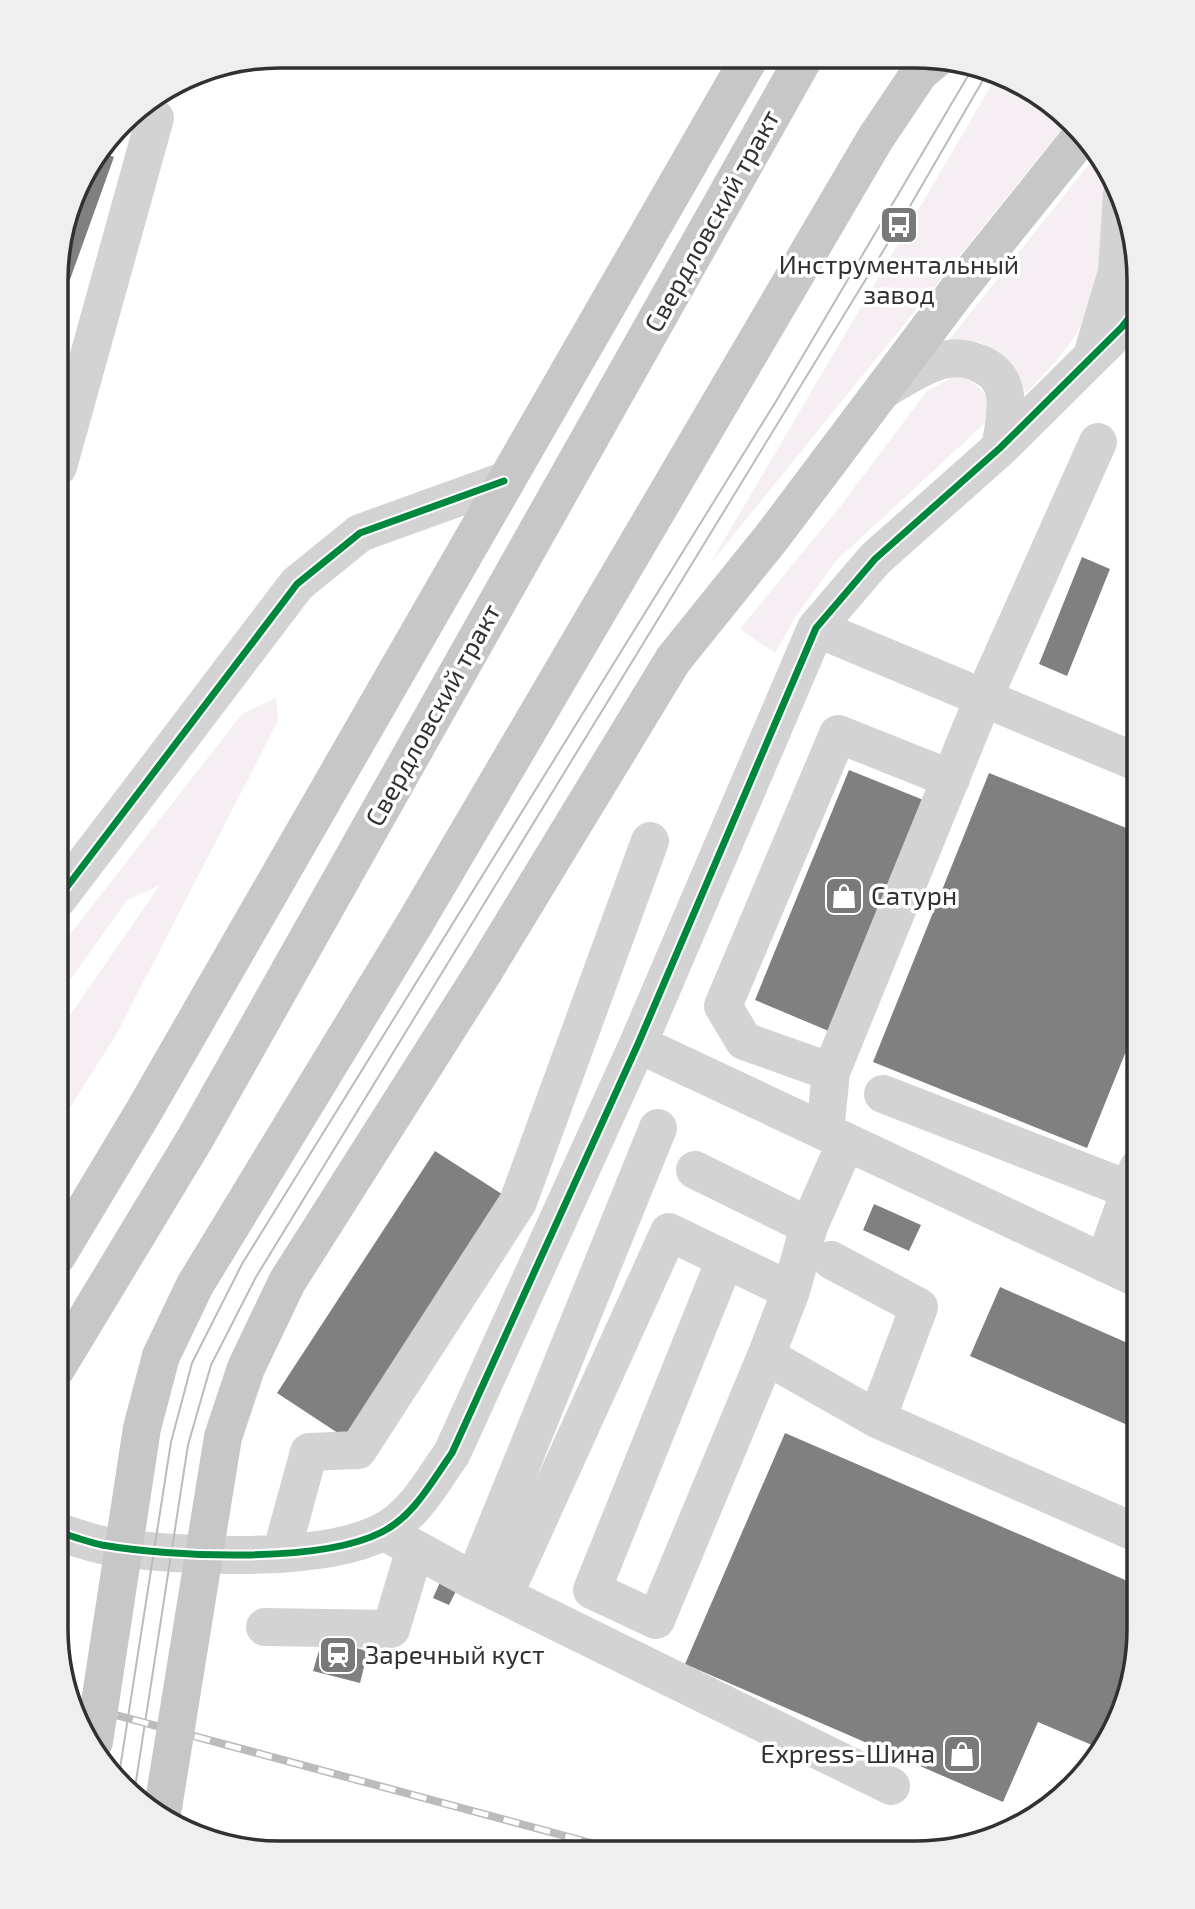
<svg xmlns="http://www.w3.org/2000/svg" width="1195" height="1909" viewBox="0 0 1195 1909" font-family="'Exo 2',sans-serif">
<rect width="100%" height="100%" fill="#fff"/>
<path fill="#f5eef3" d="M995,79L1052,103L1067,123L710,564Z
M1094,158C1124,198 1100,291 1077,332C1064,355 1044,373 1026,393C1011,358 988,335 948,341Z
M955,376C972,380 982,387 990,403L984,424L836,561L798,613L775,653L740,629L839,508L927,391Z
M276,698L278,721L116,1035L57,1128V1034L160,885L127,900L57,998V951L242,714Z"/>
<path fill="#808080" d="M101,152L114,157L58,313V251L79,181Z
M1082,557L1110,569L1067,676L1039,664Z
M849,770L926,801L831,1032L755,1000Z
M989,773L1139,833V1019L1087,1148L873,1062Z
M435,1151L508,1198L350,1441L277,1393Z
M874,1204L921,1225L909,1251L863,1230Z
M1000,1287L1139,1348V1430L970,1356Z
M785,1433L1139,1586L1138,1644L1127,1701L1101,1749L1038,1722L1003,1802L685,1664Z
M441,1580L458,1587L449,1605L433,1598Z
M322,1640L368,1651L360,1683L313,1671Z"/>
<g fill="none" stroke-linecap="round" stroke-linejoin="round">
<path stroke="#d3d3d3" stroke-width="38" d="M1094,349L1117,272L1122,194
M883,390C899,381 918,368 936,362C952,357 963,357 978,363C1016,378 1006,415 1000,448
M58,467L155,118L140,107
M816,628L1139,763
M57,900L297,584L360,533L504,481
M638,1044L1139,1279
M831,1072L744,1041L723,1006L838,734L951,779
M883,1094L1130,1190
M825,1132L831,1072L983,699L1098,442
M695,1170L809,1226
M725,1260L592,1590L656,1620L766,1356L791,1291L809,1226L846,1142
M831,1260L919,1307L877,1419
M1104,1263L1138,1168
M766,1356L877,1419L1139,1534
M56,1531C71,1536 87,1542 102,1545C171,1557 320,1564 382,1532C414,1516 432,1481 452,1453L638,1044L816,628L875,559L1000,448L1122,327L1139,305
M383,1531L474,1581L891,1786
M281,1554L309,1452L358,1450L518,1202L650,841
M474,1581L658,1128
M505,1593L669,1232L791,1291
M265,1627L391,1629L415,1549"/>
<path stroke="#c7c7c7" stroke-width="38" d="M415,923L875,139L920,72L937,58
M484,971L673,660L772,537L957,291L1079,139
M57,1256L144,1111L750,57
M56,1369L196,1137L804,58"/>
<path stroke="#bbb" stroke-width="2" d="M119,1775L171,1442L192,1363L242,1264L778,398L972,69
M134,1794L188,1445L211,1365L256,1277L899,225L986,75"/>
<defs>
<path id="rail" d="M71,1703L625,1852"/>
</defs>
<use href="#rail" stroke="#bbb" stroke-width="8"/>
<use href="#rail" stroke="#fff" stroke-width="5" stroke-dasharray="16" stroke-linecap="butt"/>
<path stroke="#c7c7c7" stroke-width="38" d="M94,1742L142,1428L161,1356L195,1285L415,923
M162,1814L223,1437L246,1368L287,1282L484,971"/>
<defs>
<path id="cycleway" d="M57,900L297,584L360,533L504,481
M56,1531C71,1536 87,1542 102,1545C171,1557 320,1564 382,1532C414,1516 432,1481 452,1453L638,1044L816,628L875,559L1000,448L1122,327L1139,305"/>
</defs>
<use href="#cycleway" stroke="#fff" stroke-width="11"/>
<use href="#cycleway" stroke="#00873e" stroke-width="7"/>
</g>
<defs>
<symbol id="bus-square" viewBox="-11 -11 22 22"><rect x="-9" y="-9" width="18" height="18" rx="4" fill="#797979" stroke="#fff"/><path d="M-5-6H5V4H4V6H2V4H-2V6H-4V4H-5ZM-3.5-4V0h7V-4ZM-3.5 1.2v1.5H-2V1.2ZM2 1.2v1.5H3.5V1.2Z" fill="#fff"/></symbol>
<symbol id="shop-square" viewBox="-11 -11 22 22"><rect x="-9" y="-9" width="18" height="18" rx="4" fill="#797979" stroke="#fff"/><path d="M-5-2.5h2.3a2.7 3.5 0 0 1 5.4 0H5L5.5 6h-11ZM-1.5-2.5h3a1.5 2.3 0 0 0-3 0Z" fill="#fff"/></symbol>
<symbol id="station-square" viewBox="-11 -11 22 22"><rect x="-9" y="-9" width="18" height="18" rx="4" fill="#797979" stroke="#fff"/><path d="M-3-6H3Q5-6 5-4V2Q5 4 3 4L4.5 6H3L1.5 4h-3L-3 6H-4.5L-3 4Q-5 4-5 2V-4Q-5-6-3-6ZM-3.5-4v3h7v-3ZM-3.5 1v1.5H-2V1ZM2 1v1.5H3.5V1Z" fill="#fff"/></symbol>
</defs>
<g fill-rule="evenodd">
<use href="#bus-square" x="877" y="203" width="44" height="44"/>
<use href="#shop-square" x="822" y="874" width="44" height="44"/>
<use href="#station-square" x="316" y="1633" width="44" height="44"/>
<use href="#shop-square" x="940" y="1732" width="44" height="44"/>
</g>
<g text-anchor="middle" stroke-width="7" stroke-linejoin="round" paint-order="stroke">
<g font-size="26" fill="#313131" stroke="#fff">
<text transform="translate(712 221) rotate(-61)" y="9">Свердловский тракт</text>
<text transform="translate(433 715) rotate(-61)" y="9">Свердловский тракт</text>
</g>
<g font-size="26" fill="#313131" stroke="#fff" text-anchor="start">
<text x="899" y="274" text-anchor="middle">Инструментальный<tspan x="899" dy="30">завод</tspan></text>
<text x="871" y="905">Сатурн</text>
<text x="365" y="1664">Заречный куст</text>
<text x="935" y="1763" text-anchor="end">Express-Шина</text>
</g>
</g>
<path d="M0 0H1195V1909H0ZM280 68H915A212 212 0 0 1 1127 280V1629A212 212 0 0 1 915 1841H280A212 212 0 0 1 68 1629V280A212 212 0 0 1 280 68Z" fill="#efefef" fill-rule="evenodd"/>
<path fill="none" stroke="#313131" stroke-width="3.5" d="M280 68H915A212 212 0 0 1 1127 280V1629A212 212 0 0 1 915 1841H280A212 212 0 0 1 68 1629V280A212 212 0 0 1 280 68Z"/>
</svg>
